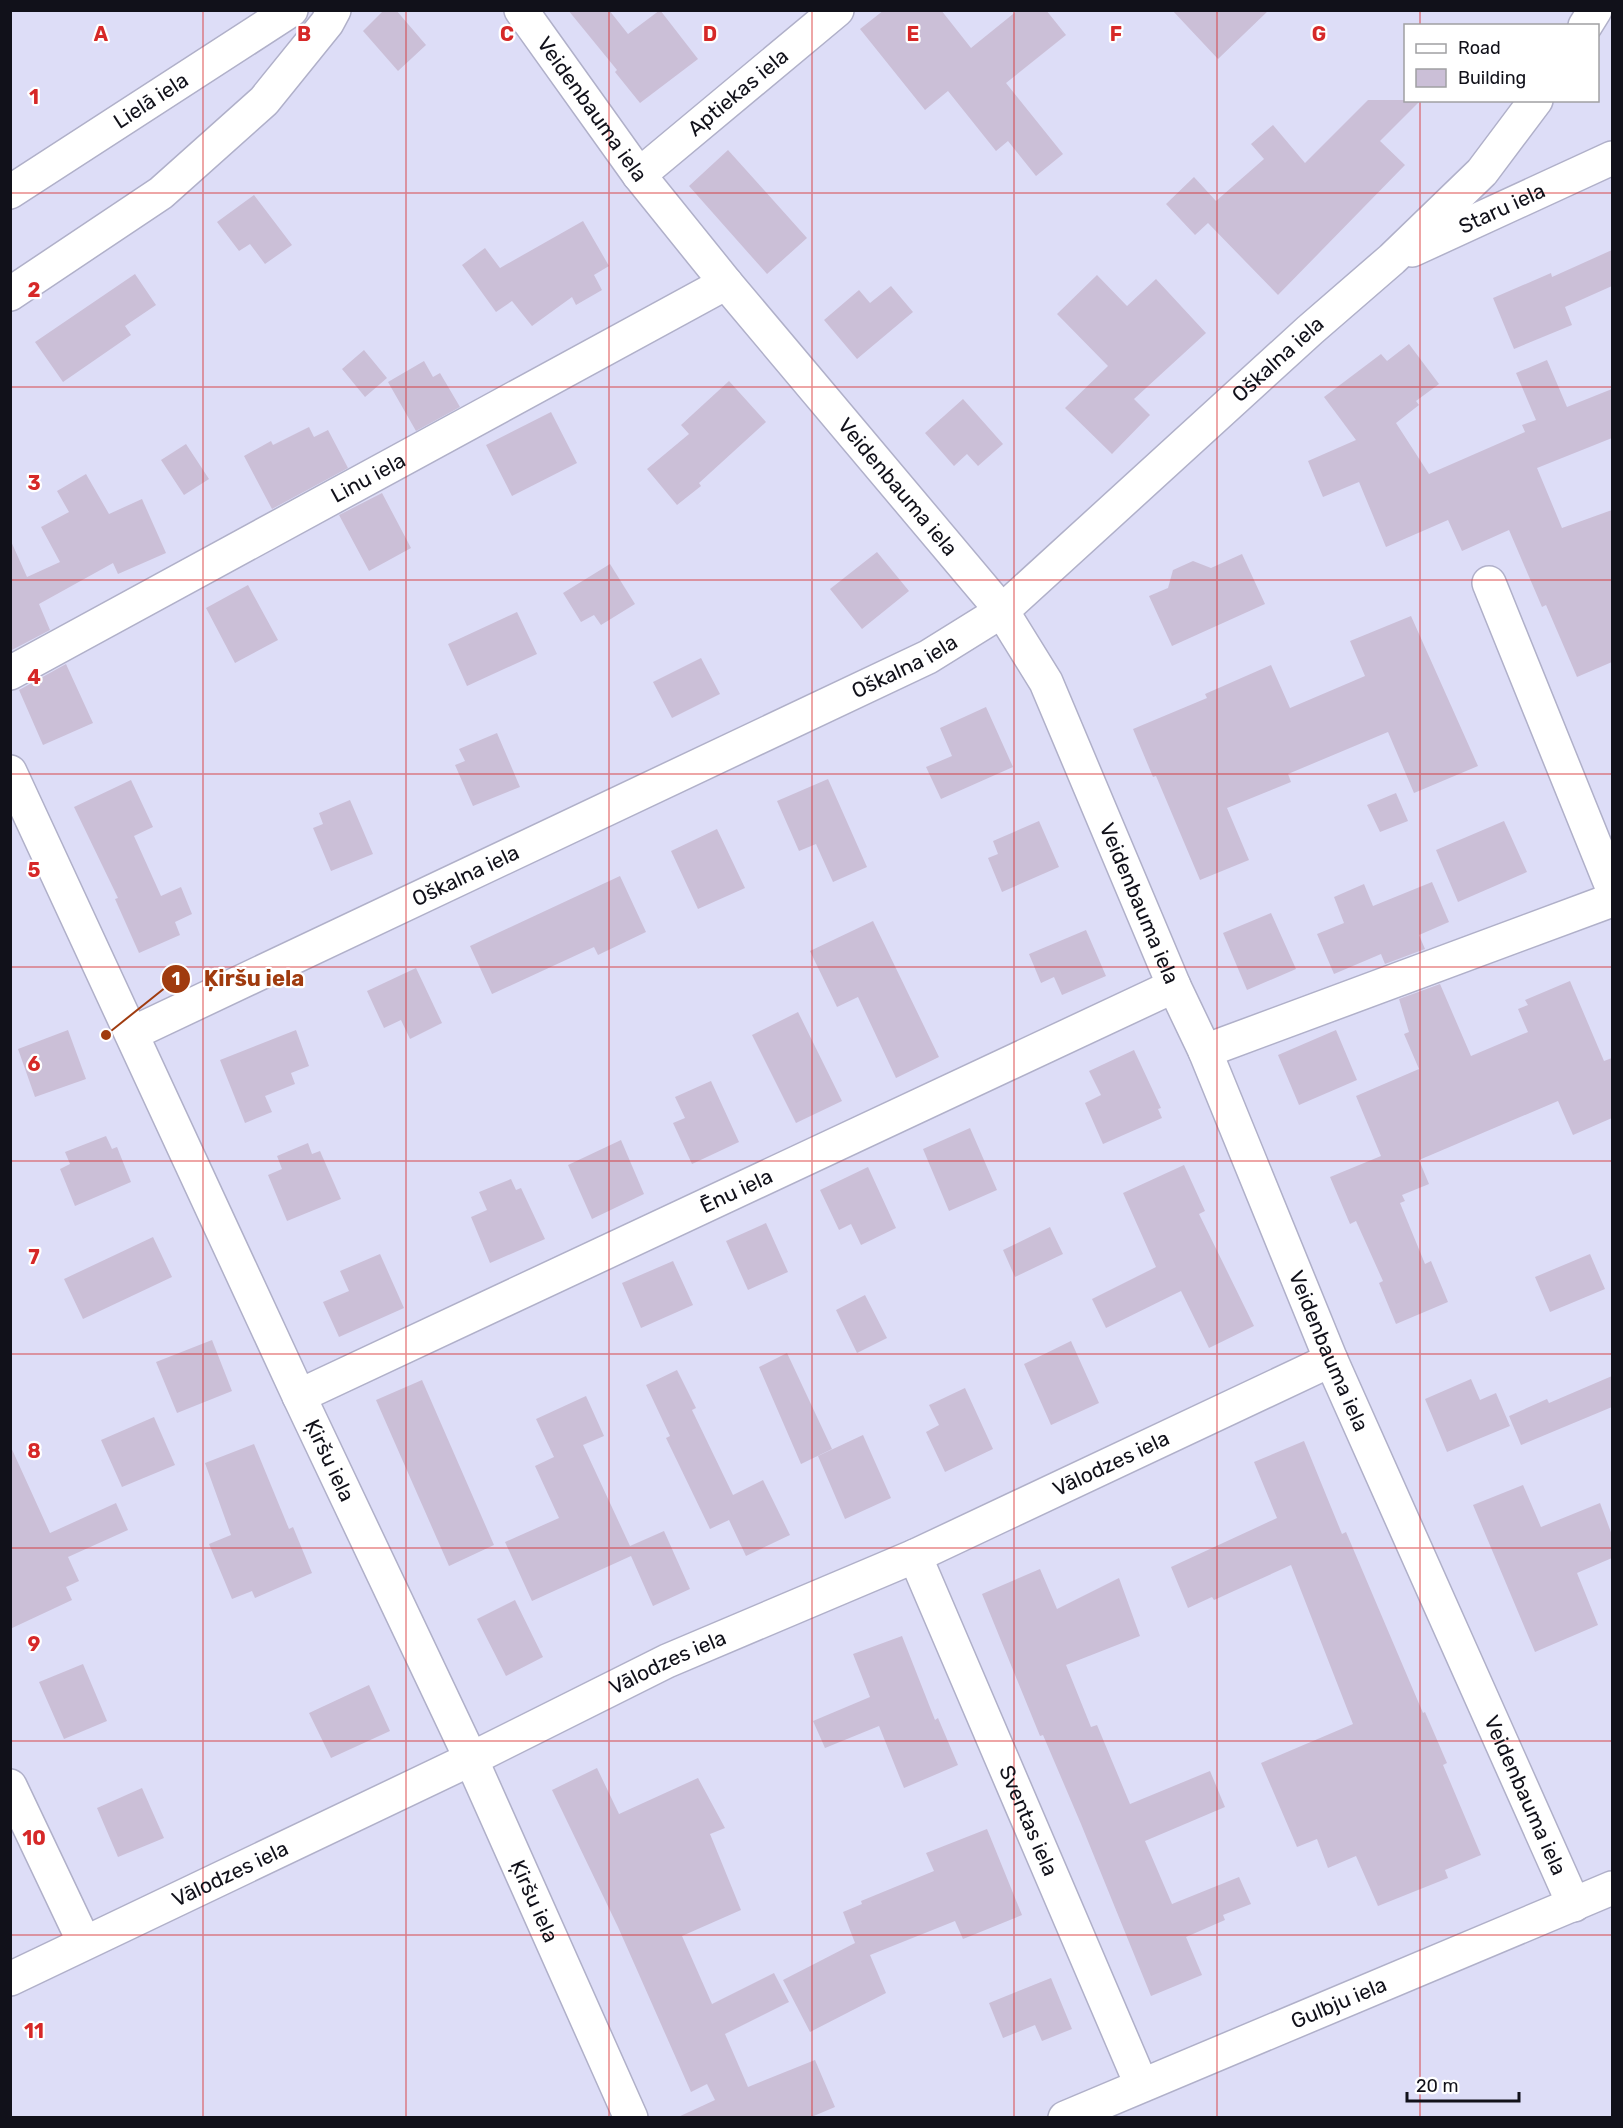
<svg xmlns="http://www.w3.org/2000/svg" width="1623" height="2128" viewBox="0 0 1623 2128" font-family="Rubik,sans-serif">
<rect width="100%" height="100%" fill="#ddddf7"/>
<path fill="#cbbfd7" d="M384,10H396L426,45L398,71L363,31Z
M568,10H609L628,34L660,10L698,59L640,103L615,72L617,70Z
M884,10H941L971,48L1018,10H1046L1066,35L1006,83L1063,154L1036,176L1008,141L996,151L948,91L925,110L860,29Z
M1172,10H1269L1218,59Z
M1368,100H1421L1380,141L1405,165L1278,295L1208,223L1195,235L1166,204L1194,177L1216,201L1264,159L1251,144L1273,125L1305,163Z
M728,150L807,238L767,274L689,186Z
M254,195L292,245L265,264L250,244L239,251L217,222Z
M583,221L609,266L594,275L602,290L576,305L572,297L532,326L512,301L496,312L462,265L485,248L500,268Z
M1612,250V286L1565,307L1572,325L1514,349L1493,298L1551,273L1552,277Z
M135,274L156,305L125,326L131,335L63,382L35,342Z
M1097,275L1127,306L1156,279L1206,333L1134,399L1150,415L1112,454L1065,408L1108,366L1057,314Z
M891,286L913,312L857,359L824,320L859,290L870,303Z
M1409,344L1439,384L1416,401L1419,405L1396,423L1429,474L1525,432L1522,425L1536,420L1516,373L1547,360L1567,407L1612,389V438L1537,468L1562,528L1612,510V662L1577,677L1546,605L1542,607L1509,530L1462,551L1448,520L1386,547L1359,482L1323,497L1308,461L1356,440L1324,397L1381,354L1387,361Z
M364,350L387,378L365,397L342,369Z
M424,361L433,377L440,373L460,407L416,431L388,382Z
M729,381L766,422L699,483L701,486L677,505L647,469L689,434L681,425Z
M963,399L1003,444L978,466L967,454L954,466L925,433Z
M551,412L577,463L512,496L486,445Z
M309,427L314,437L328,430L348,468L272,509L244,456L271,441L273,445Z
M186,444L209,479L184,495L161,460Z
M86,474L109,514L142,499L166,553L118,574L113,563L39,604L50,630L10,651V539L27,577L60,562L41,527L69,512L57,491Z
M382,493L411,548L369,571L339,515Z
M877,552L909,591L862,629L830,589Z
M1242,554L1265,604L1172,646L1149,596L1168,588L1173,570L1193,561L1211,568Z
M610,564L635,604L601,625L594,615L581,622L563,593Z
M248,585L278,640L235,663L206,608Z
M517,612L537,654L467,686L448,644Z
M1411,616L1478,766L1414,793L1388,732L1288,774L1291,782L1227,808L1249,860L1200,880L1156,776L1153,777L1133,729L1207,698L1205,694L1271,665L1290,708L1365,676L1350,641Z
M701,658L720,694L672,718L653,682Z
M66,664L93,723L43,745L19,690Z
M986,707L1013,767L941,799L926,767L952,756L940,728Z
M497,733L520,787L473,806L455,765L465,761L459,749Z
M828,779L867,867L833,882L816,844L799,851L777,801Z
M131,780L153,827L134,836L161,896L181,887L192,914L175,922L180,935L139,953L115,899L118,898L74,807Z
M1396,793L1408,821L1380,832L1367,805Z
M350,800L373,854L331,871L313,828L323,824L319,813Z
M1039,821L1059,867L1002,892L988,858L998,854L993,841Z
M1504,821L1527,872L1458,902L1436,850Z
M717,829L745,888L698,909L671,851Z
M620,876L646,932L598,955L594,947L492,994L470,946Z
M1432,882L1449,922L1419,935L1425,949L1385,964L1381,954L1334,974L1317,934L1344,923L1334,897L1364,884L1373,906Z
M1271,913L1296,969L1247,990L1223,933Z
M873,921L939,1057L896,1078L858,997L837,1007L810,951Z
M1086,930L1106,976L1062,995L1054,977L1041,983L1029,954Z
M416,968L442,1023L410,1039L401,1020L384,1028L367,991Z
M1570,981L1604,1061L1612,1058V1118L1573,1135L1558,1101L1419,1160L1429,1184L1402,1195L1405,1201L1400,1203L1425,1264L1431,1261L1448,1302L1396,1324L1379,1283L1383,1281L1356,1221L1350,1224L1330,1177L1381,1156L1356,1096L1419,1069L1404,1034L1409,1032L1399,999L1440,984L1471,1056L1528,1032L1518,1009L1528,1005L1525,1000Z
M798,1012L842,1101L796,1123L752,1035Z
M68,1030L86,1079L35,1097L18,1049Z
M296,1030L309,1066L291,1073L295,1084L265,1096L272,1112L245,1123L220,1060Z
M1336,1030L1357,1080L1299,1105L1278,1055Z
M1134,1050L1161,1108L1158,1109L1162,1118L1103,1144L1085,1103L1101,1095L1089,1071Z
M711,1081L739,1142L692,1164L673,1123L685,1118L675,1097Z
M970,1128L997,1190L949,1211L923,1149Z
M106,1136L112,1149L117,1147L131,1182L75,1206L60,1169L70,1164L65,1152Z
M621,1140L644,1194L592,1219L568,1165Z
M308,1143L312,1154L320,1151L341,1199L287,1221L268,1175L282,1169L277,1156Z
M1184,1165L1205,1211L1199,1214L1254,1326L1209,1348L1181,1291L1106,1328L1092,1299L1156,1267L1123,1193Z
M868,1167L896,1228L861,1245L851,1224L839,1230L820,1190Z
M511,1179L516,1190L521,1188L545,1239L490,1263L471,1217L487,1210L479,1192Z
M766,1223L788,1272L748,1290L726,1241Z
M1050,1227L1063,1254L1015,1277L1003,1250Z
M153,1237L172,1277L83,1319L64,1279Z
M380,1254L404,1308L339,1337L323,1302L349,1291L340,1271Z
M1590,1254L1605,1289L1550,1312L1535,1277Z
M673,1261L693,1305L641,1328L622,1283Z
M865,1295L887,1338L857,1353L836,1310Z
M212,1340L232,1391L177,1413L156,1362Z
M1071,1341L1099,1403L1051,1425L1024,1364Z
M787,1353L832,1449L801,1464L759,1367Z
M677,1370L696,1408L692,1410L733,1495L763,1480L790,1535L746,1556L729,1520L710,1529L666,1438L670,1436L646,1385Z
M1612,1376V1407L1521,1445L1509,1416L1547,1399L1549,1403Z
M1471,1379L1480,1400L1496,1393L1510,1426L1447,1452L1425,1399Z
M422,1380L494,1545L449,1566L376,1400Z
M965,1388L993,1449L945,1472L926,1432L939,1425L929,1405Z
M586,1396L604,1436L583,1445L630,1546L664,1531L690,1589L653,1606L631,1556L532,1601L505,1542L559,1518L535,1466L554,1457L536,1419Z
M154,1417L175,1465L122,1487L101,1440Z
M863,1435L891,1498L845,1519L818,1456Z
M1304,1441L1342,1534L1346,1532L1423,1713L1425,1712L1447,1763L1443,1765L1481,1855L1445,1870L1448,1878L1378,1906L1356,1856L1328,1868L1317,1839L1297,1847L1261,1763L1353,1724L1291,1565L1214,1600L1212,1597L1188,1608L1171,1567L1277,1518L1254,1462Z
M254,1444L289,1529L293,1527L312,1573L255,1598L252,1591L232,1599L209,1544L231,1535L205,1463Z
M10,1445L50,1533L116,1503L128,1530L68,1557L79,1581L66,1587L72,1600L10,1629Z
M1523,1485L1541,1527L1600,1503L1612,1535V1558L1577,1573L1598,1625L1535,1652L1473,1505Z
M1040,1569L1057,1609L1119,1578L1140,1636L1066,1665L1091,1727L1097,1725L1130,1804L1210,1771L1225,1807L1145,1841L1172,1904L1239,1877L1251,1904L1223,1915L1225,1920L1186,1937L1202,1975L1151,1996L1081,1824L1043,1735L1040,1736L982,1594Z
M515,1600L543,1657L506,1676L477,1619Z
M902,1636L935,1720L938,1718L958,1765L904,1788L879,1726L825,1748L813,1721L870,1697L853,1654Z
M83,1664L107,1721L64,1739L39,1682Z
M369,1685L390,1731L331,1758L309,1713Z
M597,1768L619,1814L698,1778L725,1828L710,1834L741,1910L682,1936L712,2004L774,1973L789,2002L725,2034L748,2087L815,2060L835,2107L809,2118H676L715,2100L707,2084L691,2092L618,1927L552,1790Z
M142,1788L164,1838L118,1857L97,1808Z
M987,1829L1022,1915L963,1939L955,1921L870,1955L886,1993L810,2032L783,1980L855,1943L843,1912L862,1904L861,1901L934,1871L926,1853Z
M1051,1978L1072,2029L1042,2041L1035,2025L1003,2038L989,2003Z"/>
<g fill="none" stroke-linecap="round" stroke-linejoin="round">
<defs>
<g id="minor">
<path id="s1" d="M521,10L639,175L726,283L1002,611L1046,682L1174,986L1205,1051L1331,1360L1574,1905"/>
<path d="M1585,26L1595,10"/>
<path id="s2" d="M639,175L837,10"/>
<path id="s3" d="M1412,250L1612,158"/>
<path d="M10,294L161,193L264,101L327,23L334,10"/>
<path d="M1489,583L1612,887"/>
<path id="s4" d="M10,673L726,283"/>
<path id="s5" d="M10,772L299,1396L471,1759L631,2118"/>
<path id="s6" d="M133,1033L928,657L1002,611L1310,330L1392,259L1482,172L1536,100"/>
<path d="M1205,1051L1612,900"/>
<path id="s7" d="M299,1396L1174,986"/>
<path id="s8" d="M915,1556L1141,2084"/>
<path d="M10,1786L84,1942"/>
<path id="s9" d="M10,1979L471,1759L667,1661L915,1556L1331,1360"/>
</g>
<g id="major">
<path id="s10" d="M10,192L291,10"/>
<path id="s11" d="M1065,2118L1612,1888"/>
</g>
</defs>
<use href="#minor" stroke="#b0b0c9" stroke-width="36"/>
<use href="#major" stroke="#b0b0c9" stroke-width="36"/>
<use href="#minor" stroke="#fff" stroke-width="33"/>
<use href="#major" stroke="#fff" stroke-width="33"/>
</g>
<path fill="none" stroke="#d62828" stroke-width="1.5" stroke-opacity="0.55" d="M203,10V2118M406,10V2118M609,10V2118M812,10V2118M1014,10V2118M1217,10V2118M1420,10V26M1420,100V2118M10,193H1612M10,387H1612M10,580H1612M10,774H1612M10,967H1612M10,1161H1612M10,1354H1612M10,1548H1612M10,1741H1612M10,1935H1612"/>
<g text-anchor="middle" stroke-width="4.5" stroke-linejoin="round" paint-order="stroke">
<g font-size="21" fill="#11111a" stroke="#fff">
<text dy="7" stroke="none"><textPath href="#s2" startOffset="129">Aptiekas iela</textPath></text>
<text dy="7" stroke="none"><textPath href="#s10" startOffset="168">Lielā iela</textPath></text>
<text dy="7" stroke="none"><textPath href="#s1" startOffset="122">Veidenbauma iela</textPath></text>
<text dy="7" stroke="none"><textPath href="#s3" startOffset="99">Staru iela</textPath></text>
<text dy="7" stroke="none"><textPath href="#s6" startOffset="1340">Oškalna iela</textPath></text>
<text dy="7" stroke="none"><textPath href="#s4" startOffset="408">Linu iela</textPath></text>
<text dy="7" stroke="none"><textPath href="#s1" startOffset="608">Veidenbauma iela</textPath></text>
<text dy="7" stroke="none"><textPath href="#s6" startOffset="854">Oškalna iela</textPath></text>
<text dy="7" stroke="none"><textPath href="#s6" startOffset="368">Oškalna iela</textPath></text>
<text dy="7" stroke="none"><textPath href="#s1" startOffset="1094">Veidenbauma iela</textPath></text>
<text dy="7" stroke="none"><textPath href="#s7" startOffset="483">Ēnu iela</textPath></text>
<text dy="7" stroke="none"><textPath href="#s1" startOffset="1580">Veidenbauma iela</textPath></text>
<text dy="7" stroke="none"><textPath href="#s5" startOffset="759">Ķiršu iela</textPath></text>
<text dy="7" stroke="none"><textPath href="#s9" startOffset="1216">Vālodzes iela</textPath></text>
<text dy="7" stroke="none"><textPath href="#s9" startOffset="730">Vālodzes iela</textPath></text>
<text dy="7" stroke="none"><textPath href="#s1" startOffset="2066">Veidenbauma iela</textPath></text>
<text dy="7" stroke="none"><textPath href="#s8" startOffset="288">Sventas iela</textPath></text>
<text dy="7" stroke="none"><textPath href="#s9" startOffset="244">Vālodzes iela</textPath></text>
<text dy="7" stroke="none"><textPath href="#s5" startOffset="1245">Ķiršu iela</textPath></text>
<text dy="7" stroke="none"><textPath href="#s11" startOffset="297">Gulbju iela</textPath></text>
</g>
</g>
<g font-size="20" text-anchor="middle" font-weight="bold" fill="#d62828" stroke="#fff" stroke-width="4.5" stroke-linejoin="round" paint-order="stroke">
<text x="101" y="41">A</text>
<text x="304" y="41">B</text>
<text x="507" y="41">C</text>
<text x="710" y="41">D</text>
<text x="913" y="41">E</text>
<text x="1116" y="41">F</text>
<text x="1319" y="41">G</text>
<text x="34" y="104">1</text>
<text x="34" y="297">2</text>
<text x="34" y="490">3</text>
<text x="34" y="684">4</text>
<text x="34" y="877">5</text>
<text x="34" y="1071">6</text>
<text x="34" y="1264">7</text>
<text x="34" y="1458">8</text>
<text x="34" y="1651">9</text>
<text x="34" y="1845">10</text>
<text x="34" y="2038">11</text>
</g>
<path fill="none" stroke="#a03b0f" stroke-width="2" d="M106 1035L176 979"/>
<g fill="#a03b0f" stroke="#fff" stroke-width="2">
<circle cx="106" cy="1035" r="6"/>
<circle cx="176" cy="979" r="15"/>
</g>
<g font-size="18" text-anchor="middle" font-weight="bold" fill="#fff">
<text x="176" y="985">1</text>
</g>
<g font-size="22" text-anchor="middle" font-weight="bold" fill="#a03b0f" stroke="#fff" stroke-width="4.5" stroke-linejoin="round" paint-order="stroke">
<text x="254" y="986">Ķiršu iela</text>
</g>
<rect width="1623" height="2128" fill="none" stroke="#11111a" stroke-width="24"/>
<rect x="1404" y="24" width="195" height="78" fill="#ffffff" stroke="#a0a0a3" stroke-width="1.5"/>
<rect x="1416" y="44" width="30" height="9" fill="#ffffff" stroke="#a0a0a3" stroke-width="1.5"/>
<text x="1458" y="54" font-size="18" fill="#11111a">Road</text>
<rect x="1416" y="69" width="30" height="18" fill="#cbbfd7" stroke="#a0a0a3" stroke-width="1.5"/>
<text x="1458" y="84" font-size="18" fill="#11111a">Building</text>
<path d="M1407 2092v9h112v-9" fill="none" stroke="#11111a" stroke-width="3"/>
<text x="1416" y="2092" font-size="18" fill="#11111a" stroke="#ffffff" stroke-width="4.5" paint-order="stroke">20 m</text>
</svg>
